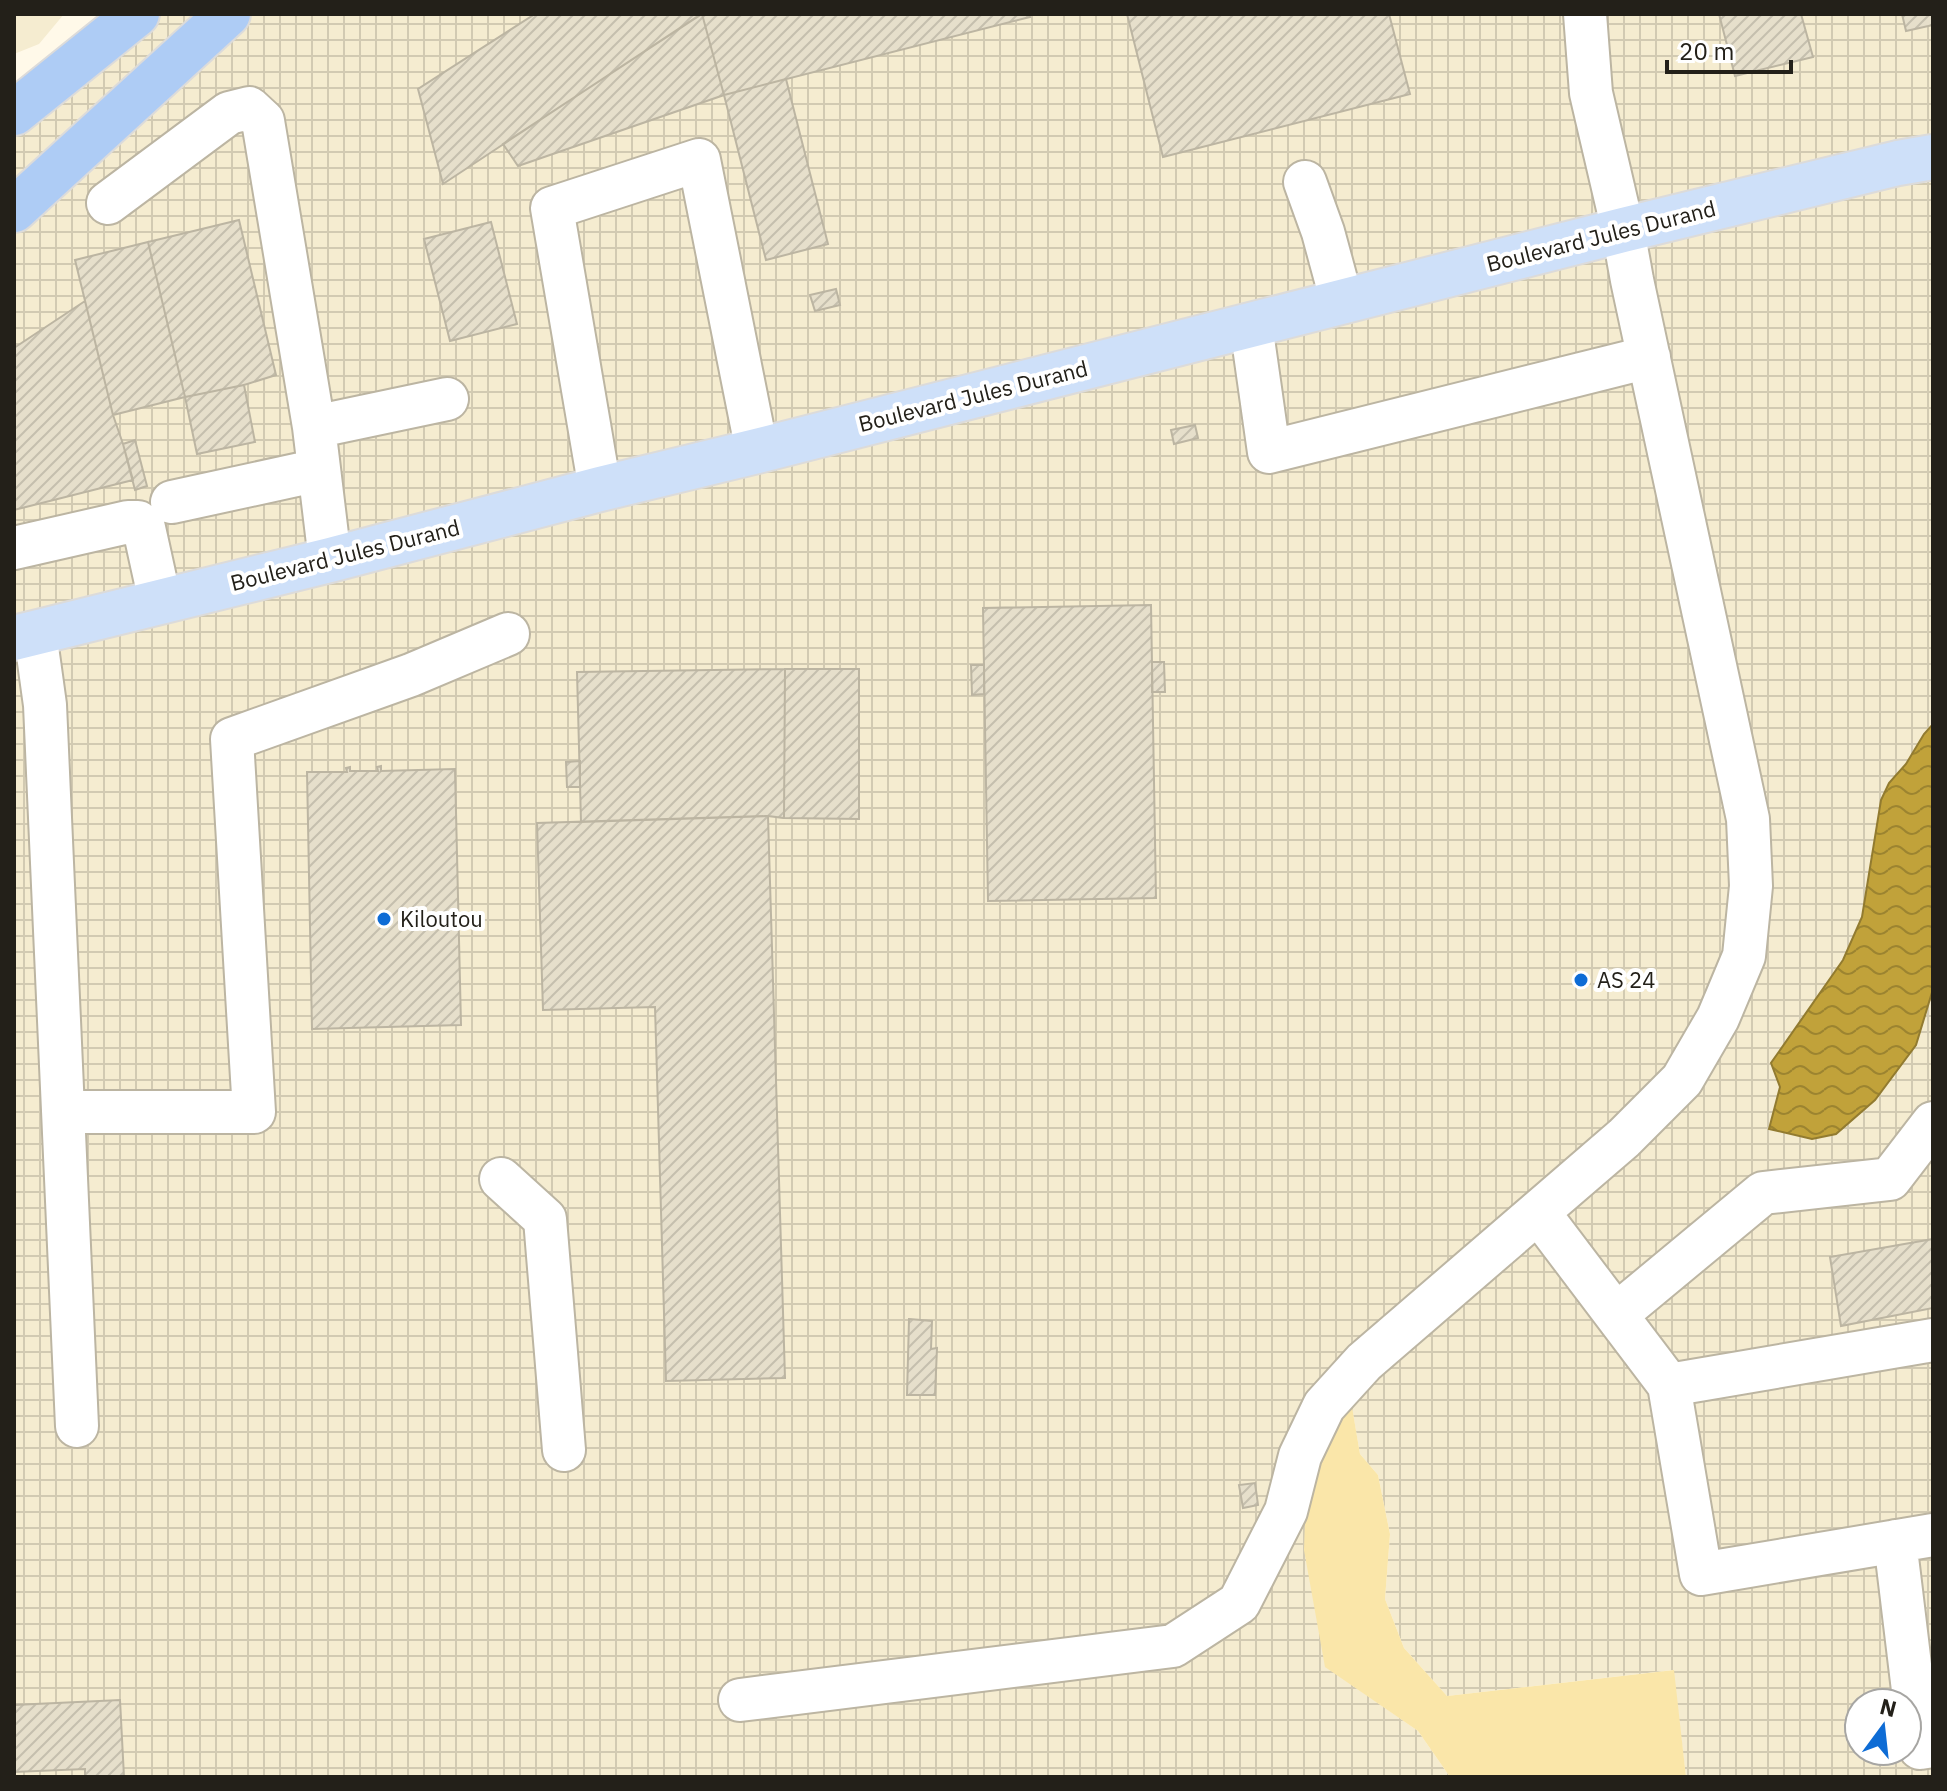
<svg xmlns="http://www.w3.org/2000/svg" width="1947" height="1791" viewBox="0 0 1947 1791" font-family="'IBM Plex Sans',sans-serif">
<defs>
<pattern id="industrial-grid" width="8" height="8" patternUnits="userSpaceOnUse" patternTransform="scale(2)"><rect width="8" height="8" fill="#f5ecd0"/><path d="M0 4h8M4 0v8" fill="none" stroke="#d2cab2"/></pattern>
<pattern id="water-waves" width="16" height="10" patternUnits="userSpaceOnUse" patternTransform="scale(2)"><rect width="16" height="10" fill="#c1a23a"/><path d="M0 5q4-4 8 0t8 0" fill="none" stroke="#9c8430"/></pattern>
<pattern id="building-hatch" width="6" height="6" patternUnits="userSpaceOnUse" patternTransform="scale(2)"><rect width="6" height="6" fill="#e6dfcb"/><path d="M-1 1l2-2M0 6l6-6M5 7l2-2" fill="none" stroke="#c5bfae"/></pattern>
</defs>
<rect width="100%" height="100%" fill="#fff9e9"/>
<path fill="#f5ecd0" d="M14,14H64L39,44L14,54Z"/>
<path fill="url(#industrial-grid)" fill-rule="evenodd" d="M100,14H1933V1777H1686L1673,1670L1447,1696L1404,1648L1385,1599L1390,1534L1378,1475L1360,1454L1352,1408L1325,1666L1418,1731L1450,1777H14V86ZM1859,1703H1907V1751H1859Z"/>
<path fill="#fae6a9" d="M1352,1407L1360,1454L1378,1475L1390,1534L1385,1599L1404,1648L1447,1696L1674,1670L1686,1777H1450L1418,1731L1325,1667L1304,1550L1306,1494L1326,1439Z"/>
<path fill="url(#water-waves)" stroke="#927b30" stroke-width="2" d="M1933,724V989L1916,1045L1875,1100L1836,1134L1812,1139L1769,1129L1780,1087L1771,1063L1843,960L1862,917L1881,800L1889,783L1906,764L1924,734Z"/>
<path fill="url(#building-hatch)" stroke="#bcb5a2" stroke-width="2" d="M535,14H701L443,184L418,89Z
M702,14L724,95L518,166L503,144Z
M702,14H1029L1030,17L724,95Z
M1127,14H1389L1410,94L1163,157Z
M1719,14H1801L1813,57L1735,76Z
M1902,14H1933V25L1906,31Z
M786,79L828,244L766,260L724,95Z
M239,220L276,375L244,385L185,397L148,242Z
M491,222L517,324L450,341L424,239Z
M148,242L185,397L113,415L75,260Z
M836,289L840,305L815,311L810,295Z
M85,301L113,415L123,444L133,480L14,510V348Z
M244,385L255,442L197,454L185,397Z
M1195,425L1198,438L1174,444L1171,430Z
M135,440L147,486L135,490L123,444Z
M1151,605L1156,898L988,901L983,608Z
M1152,662H1164L1165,692H1152Z
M971,665H984V694L972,695Z
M785,669L784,818L768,816L581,822L577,672Z
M785,669H859V819L784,818Z
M580,761V787H567L566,762Z
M381,766V771L455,769L461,1025L312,1029L307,772H347L346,768L350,767V771H378L377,767Z
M768,816L785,1378L666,1381L655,1007L543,1010L537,823Z
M1933,1239V1308L1841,1326L1830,1257Z
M909,1319L932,1321L931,1349L937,1348L935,1395H907Z
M1255,1483L1258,1505L1243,1508L1239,1485Z
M120,1700L124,1777H85V1769L14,1772V1705Z"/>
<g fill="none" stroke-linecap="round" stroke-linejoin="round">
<defs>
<path id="minor" d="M1305,182L1323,232L1342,302
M108,203L229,113L249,108L263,121L314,427L330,560
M1251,325L1269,452L1649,357
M314,427L447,399
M600,489L552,208L699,160L757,451
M172,502L319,470
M14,548L128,522H138L144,528L160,601
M35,633L45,705L77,1426
M63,1112H254L232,739L411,675L508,634
M501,1179L545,1219L564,1450
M1538,1212L1669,1385L1701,1574L1933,1535
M1617,1314L1763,1193L1890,1179L1933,1123
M1669,1385L1933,1340
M1895,1541L1920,1748L1933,1746
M740,1700L1173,1646L1239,1603L1286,1511L1300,1456L1324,1406L1364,1362L1624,1138L1682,1080L1718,1018L1744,956L1751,886L1748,819L1632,280L1623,230L1591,93L1585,14"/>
<path id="major" d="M14,638L330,560L600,489L757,451L1623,230L1898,163L1933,157"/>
<path id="highway" d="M14,113L137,14
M14,210L228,14"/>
</defs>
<use href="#minor" stroke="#bcb5a2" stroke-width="46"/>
<use href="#major" stroke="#dcdbda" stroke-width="48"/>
<use href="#highway" stroke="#dcdbda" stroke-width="48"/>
<use href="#minor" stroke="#fff" stroke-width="42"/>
<use href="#major" stroke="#cee0f9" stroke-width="44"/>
<use href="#highway" stroke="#aeccf5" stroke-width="44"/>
</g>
<g fill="#0e6cd5" stroke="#fff" stroke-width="3">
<circle cx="384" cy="919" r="8"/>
<circle cx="1581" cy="980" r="8"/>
</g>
<g text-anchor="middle" stroke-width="8" stroke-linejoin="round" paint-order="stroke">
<g font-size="22" fill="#232019" stroke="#fff">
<text transform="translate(1601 236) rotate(-14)" y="8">Boulevard Jules Durand</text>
<text transform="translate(973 396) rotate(-14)" y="8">Boulevard Jules Durand</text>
<text transform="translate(345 555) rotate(-14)" y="8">Boulevard Jules Durand</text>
</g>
<g font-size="22" fill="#232019" stroke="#fff" text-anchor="start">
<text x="400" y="927">Kiloutou</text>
<text x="1597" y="988">AS 24</text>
</g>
</g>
<rect width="1947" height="1791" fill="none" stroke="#232019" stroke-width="32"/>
<g transform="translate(1883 1727) rotate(15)"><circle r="38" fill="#ffffff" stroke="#a7a6a3" stroke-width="2"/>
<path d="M0-6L14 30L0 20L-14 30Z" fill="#0e6cd5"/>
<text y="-12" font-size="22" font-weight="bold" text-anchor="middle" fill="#232019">N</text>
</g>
<path d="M1667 60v12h124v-12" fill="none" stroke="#232019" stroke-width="4"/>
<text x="1679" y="60" font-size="24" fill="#232019" stroke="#ffffff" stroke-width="6" paint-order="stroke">20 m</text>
</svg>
